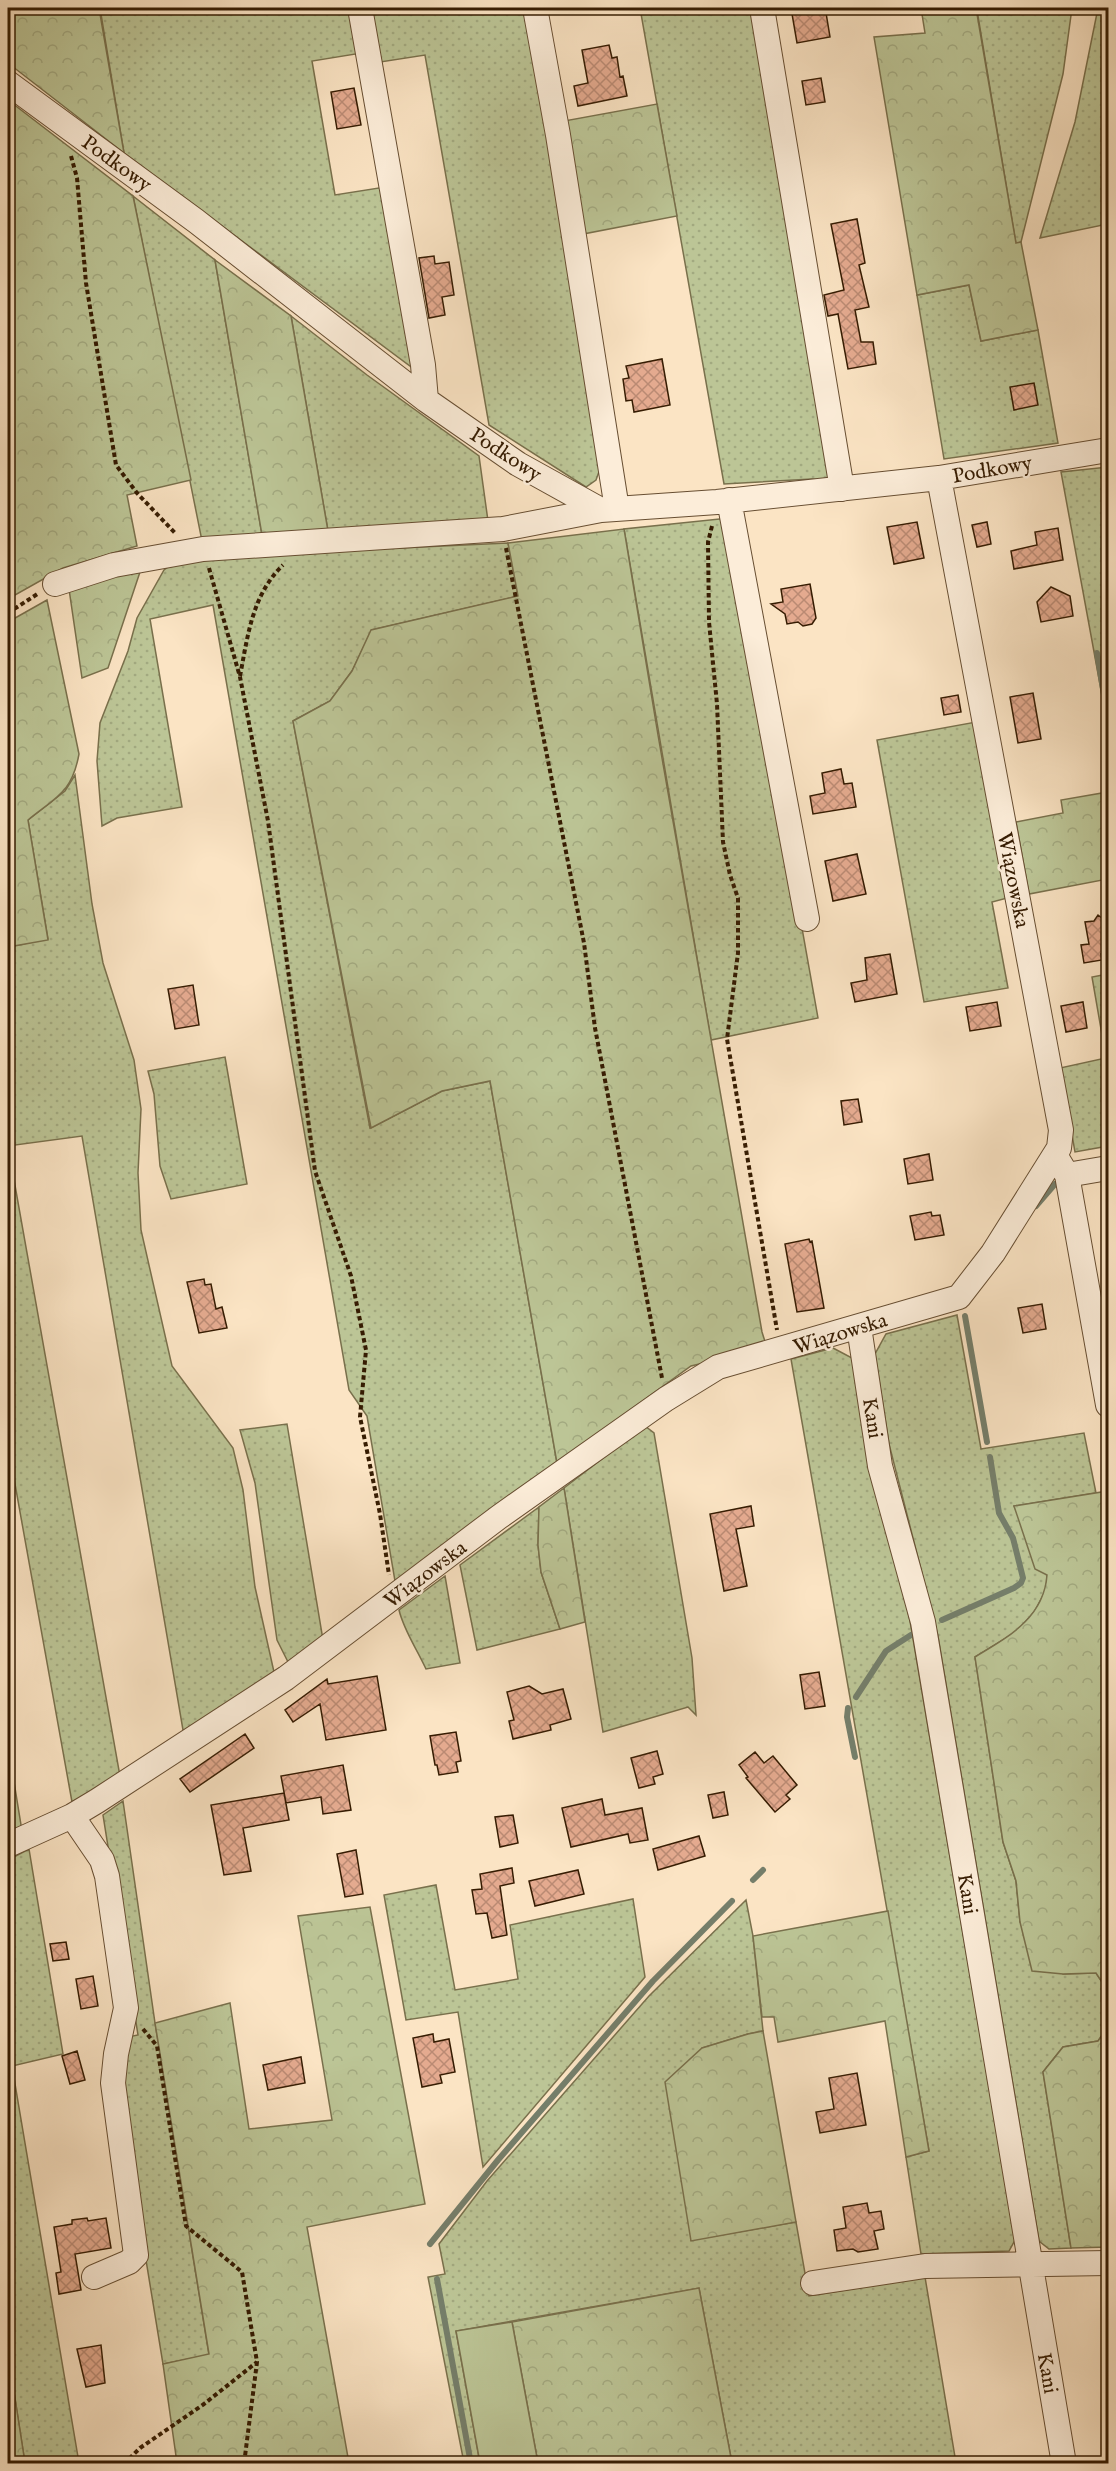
<svg xmlns="http://www.w3.org/2000/svg" width="1116" height="2471" viewBox="0 0 1116 2471" font-family="'IM FELL English',serif">
<defs>
<pattern id="grass-dots" width="8" height="8" patternUnits="userSpaceOnUse" patternTransform="scale(1.5)"><rect width="8" height="8" fill="#bcc596"/><path d="M2 2h.1M6 6h.1" fill="none" stroke="#a2a980" stroke-width="1.8" stroke-linecap="round"/></pattern>
<pattern id="forest-crowns" width="20" height="18" patternUnits="userSpaceOnUse" patternTransform="scale(1.5)"><rect width="20" height="18" fill="#bcc596"/><path d="M2 6a3 3 0 1 1 6 0M12 15a3 3 0 1 1 6 0" fill="none" stroke="#a2a980"/></pattern>
<pattern id="building-cross-hatch" width="8" height="8" patternUnits="userSpaceOnUse" patternTransform="scale(1.5)"><rect width="8" height="8" fill="#e4aa8f"/><path d="M0 0l8 8M0 8l8-8" fill="none" stroke="#ba8a73"/></pattern>
</defs>
<rect width="100%" height="100%" fill="#fbe4c4"/>
<filter id="stains"><feTurbulence type="fractalNoise" baseFrequency=".00333" numOctaves="4"/><feColorMatrix values="0 0 0 0 .2 0 0 0 0 .09 0 0 0 0 .02 0 0 0 .5 -.17"/></filter>
<radialGradient id="worn" r=".72"><stop offset=".6" stop-color="#630" stop-opacity="0"/><stop offset="1" stop-color="#630" stop-opacity=".3"/></radialGradient>
<path fill="url(#grass-dots)" stroke="#79704c" stroke-width="1.5" d="M100,8H354L362,53L312,61L335,195L385,187L418,372L124,153Z
M365,8H527L600,469L596,480L586,487L489,425L425,55L374,63Z
M640,8H752L833,482L812,479L724,484Z
M991,8H1072L1063,74L1021,242L1016,244L977,10Z
M1098,8H1108V224L1040,238L1075,122Z
M133,196L215,260L262,535L202,541Z
M969,285L981,341L1038,330L1058,443L944,459L917,295Z
M291,316L367,375L479,456L488,521L328,531Z
M1108,467V728L1061,472Z
M729,518L818,1018L711,1040L624,529Z
M508,543L519,596L372,630L352,671L330,701L293,721L370,1128L442,1091L490,1081L557,1463L396,1587L367,1416L349,1390L213,605L150,619L182,807L117,818L102,826L97,761L100,723L128,651L137,618L164,570L176,561L205,557Z
M976,722L1011,897L992,902L1008,988L924,1002L877,740Z
M75,775L92,904L103,963L134,1060L141,1109L138,1173L141,1230L172,1366L233,1448L243,1490L255,1587L274,1672L184,1736L82,1136L8,1146V947L48,939L28,820L65,791Z
M1108,974V1146L1075,1152L1060,1068L1106,1058L1092,977Z
M225,1057L247,1184L171,1199L160,1166L154,1094L148,1071Z
M8,1146L120,1776L72,1802L8,1445Z
M957,1315L981,1449L1084,1433L1096,1493L1014,1506L1047,1575L1046,1590L1034,1612L1016,1632L975,1657L1003,1842L1016,1881L1020,1922L1063,1974L1096,1973L1108,1991V2027L1098,2041L1063,2047L1043,2072L1071,2248L1049,2249L1039,2241L938,1636L889,1444L875,1354L886,1334Z
M833,1348L852,1358L910,1621L1015,2240L1009,2251L921,2254L906,2157L929,2151L791,1359Z
M287,1424L323,1640L289,1664L277,1640L255,1483L240,1430Z
M645,1426L654,1433L692,1658L696,1715L688,1707L603,1732L564,1488Z
M539,1507L538,1545L541,1572L560,1629L477,1650L460,1565Z
M445,1576L460,1663L426,1669C417,1649 404,1631 399,1610Z
M123,1801L155,2023L209,2355L163,2364L128,2150L123,2038L138,2035L103,1815Z
M29,1849L63,2054L12,2066L79,2463H25L8,2353V1860Z
M436,1885L455,1990L518,1979L510,1925L633,1899L645,1977L483,2167L458,2012L406,2020L384,1895Z
M746,1900L753,1936L763,2031L748,2034L702,2048L691,2240L796,2222L809,2296L925,2277L956,2463H732L699,2288L456,2331L480,2463H464L428,2277L445,2274L439,2244L487,2181L649,1996Z"/>
<path fill="url(#forest-crowns)" stroke="#79704c" stroke-width="1.5" d="M8,8H99L124,153L8,63Z
M921,8H976L1016,243L1021,242L1038,330L981,341L969,285L917,295L874,37L925,33Z
M8,100L133,196L191,480L127,495L137,546L63,568L8,599Z
M657,104L677,216L583,234L564,121Z
M215,260L291,316L328,531L262,535Z
M624,529L658,735L762,1332L767,1348L691,1366L557,1463L490,1081L442,1091L371,1128L293,721L330,701L352,671L371,630L518,596L508,543Z
M141,569L108,668L82,678L69,589Z
M47,600L79,754C72,793 56,797 28,820L48,940L8,947V622Z
M1108,792V879L1029,894L1016,822L1063,813L1061,800Z
M564,1488L585,1622L560,1629L541,1572L538,1545L539,1507Z
M1108,1491V1991L1096,1973L1063,1974L1032,1971L1020,1922L1016,1881L1003,1842L975,1657C1008,1637 1044,1618 1047,1575L1035,1569L1014,1506Z
M8,1745L22,1831L8,1837Z
M370,1907L425,2204L307,2227L349,2463H177L163,2364L209,2354L155,2023L230,2003L249,2129L332,2120L298,1916Z
M888,1911L929,2151L906,2157L885,2021L778,2042L774,2017H762L753,1936Z
M1108,2027V2247L1071,2248L1043,2072L1063,2047L1098,2041Z
M763,2031L796,2222L691,2241L665,2082L702,2048L748,2034Z
M699,2288L732,2463H538L512,2322Z
M8,2353L25,2463H8Z"/>
<path fill="#bcc596" stroke="#79704c" stroke-width="1.5" d="M512,2322L538,2463H480L456,2331Z"/>
<g fill="none" stroke-linecap="round" stroke-linejoin="round">
<path stroke="#757e6a" stroke-width="6" d="M1097,653L1108,719
M1036,1206L1055,1184
M965,1316L987,1442
M942,1620L1014,1588L1021,1583L1023,1578L1013,1538L999,1513L990,1457
M856,1697L886,1651L911,1635
M848,1708L847,1717L855,1757
M753,1880L763,1870
M430,2244L498,2160L653,1981L732,1901
M437,2279L471,2464"/>
</g>
<path fill="url(#building-cross-hatch)" stroke="#361c02" stroke-width="1.5" d="M791,8H820L821,14L826,13L830,37L797,43Z
M609,45L612,58L617,57L620,77L623,76L627,96L578,106L574,86L588,83L582,50Z
M821,78L825,102L806,105L802,81Z
M354,88L361,125L337,129L331,92Z
M857,219L865,263L859,265L869,307L855,310L861,342H873L876,364L848,369L838,314L828,316L824,295L844,290L831,224Z
M434,256L435,264L449,262L454,295L442,297L445,315L429,318L419,258Z
M662,359L670,405L634,412L632,400L626,401L623,379L629,378L626,366Z
M1034,383L1038,405L1014,410L1010,387Z
M917,522L924,558L894,564L887,527Z
M987,522L991,544L977,547L972,525Z
M1058,528L1063,560L1014,569L1011,551L1037,545L1035,532Z
M810,584L816,618L812,624L803,626L798,622L787,624L785,614L771,604L783,602L781,589Z
M1051,587L1070,596L1073,616L1041,622L1037,602Z
M1033,693L1041,739L1018,743L1010,697Z
M958,695L961,712L944,715L941,698Z
M841,769L844,784L852,783L856,807L813,814L810,796L825,793L822,773Z
M857,854L866,894L833,901L825,861Z
M1098,915L1108,923V953L1101,954L1102,960L1084,963L1081,945L1089,944L1085,922L1094,921Z
M890,954L897,994L855,1002L851,983L867,980L865,958Z
M193,985L199,1025L175,1029L168,989Z
M997,1002L1001,1026L970,1031L966,1007Z
M1083,1002L1087,1028L1066,1032L1061,1006Z
M858,1099L862,1122L844,1125L841,1101Z
M929,1154L933,1180L908,1184L904,1159Z
M931,1212L932,1216L940,1215L944,1235L915,1240L910,1216Z
M809,1239L810,1242L812,1241L824,1308L797,1312L785,1244Z
M204,1279L205,1285L211,1284L216,1309L222,1307L227,1328L199,1333L187,1282Z
M1042,1304L1046,1329L1023,1333L1018,1308Z
M751,1506L754,1526L736,1529L747,1586L724,1591L710,1514Z
M819,1672L825,1706L805,1709L800,1675Z
M377,1676L386,1730L326,1740L320,1704L293,1722L285,1710L327,1679L328,1684Z
M529,1686L542,1694L563,1689L571,1719L550,1725L551,1730L513,1739L509,1721L514,1720L507,1692Z
M456,1732L461,1761L456,1762L458,1772L439,1775L437,1765H435L430,1736Z
M245,1734L254,1748L190,1792L180,1779Z
M657,1751L663,1774L653,1777L655,1784L639,1788L631,1758Z
M755,1752L764,1763L773,1756L797,1785L786,1795L790,1799L775,1812L746,1778L748,1777L739,1765Z
M343,1765L351,1810L323,1814L321,1797L286,1803L281,1776Z
M724,1792L728,1815L713,1818L708,1795Z
M284,1793L289,1820L243,1828L251,1871L224,1875L211,1805Z
M602,1799L605,1815L642,1808L648,1840L630,1843L628,1834L571,1847L562,1808Z
M513,1815L518,1843L500,1847L495,1817Z
M699,1836L705,1856L658,1870L653,1849Z
M356,1850L363,1894L345,1897L337,1854Z
M512,1868L514,1883L500,1886L507,1935L492,1938L487,1913L476,1914L472,1890L482,1889L480,1874Z
M578,1870L584,1894L535,1906L529,1881Z
M66,1942L69,1959L53,1961L50,1944Z
M93,1976L98,2006L81,2009L76,1979Z
M433,2034L434,2042L449,2039L455,2072L440,2075L442,2083L422,2087L413,2038Z
M77,2051L85,2080L70,2084L62,2056Z
M301,2057L305,2083L268,2090L263,2065Z
M857,2073L866,2125L820,2133L816,2112L834,2109L829,2078Z
M867,2203L869,2213L881,2211L884,2229L874,2231L878,2249L858,2252L853,2249L837,2251L834,2230L846,2228L843,2207Z
M87,2218L88,2221L106,2218L111,2248L75,2254L81,2290L59,2294L56,2273L61,2272L54,2227L72,2224V2220Z
M101,2345L105,2383L86,2387L77,2349Z"/>
<g fill="none" stroke-linecap="round" stroke-linejoin="round">
<defs>
<path id="minor" d="M360,8L423,365L426,400
M535,8L558,135L617,509
M762,8L842,489
M8,83L196,221L426,400L518,464L601,510L717,502L939,478L1108,450
M729,500L807,919
M55,584L114,565L203,549L503,529L601,510
M1055,1155L1067,1175L1108,1405
M1067,1175L1108,1168
M859,1327L880,1466L923,1622L1064,2464
M72,1816L102,1860L107,1876L126,2008L116,2054L113,2083L136,2255L129,2262L94,2277
M8,1845L72,1816L97,1801L286,1678L499,1517L666,1399L718,1367L959,1297L993,1253L1059,1148L1061,1130L939,478
M813,2283L925,2266L1108,2263"/>
</defs>
<use href="#minor" stroke="#674e32" stroke-width="26"/>
<path stroke="#361c02" stroke-width="4" stroke-dasharray="4.5 3" stroke-linecap="butt" d="M71,156L77,178L86,283L116,465L137,493L175,533
M712,526L708,542L709,622L717,704L723,842L730,875L738,898V953L727,1039L777,1330
M506,548L584,943L595,1028L662,1378
M209,568L240,677L268,821L315,1171L351,1276L366,1350L360,1417L380,1514L389,1575
M8,613L39,593
M240,676C248,635 252,595 283,565
M143,2029L157,2046L186,2226L242,2272L257,2362L244,2464
M124,2464L140,2448L204,2404L257,2362"/>
<use href="#minor" stroke="#fcedd9" stroke-width="24"/>
</g>
<g text-anchor="middle" stroke-width="5" stroke-linejoin="round" paint-order="stroke">
<g font-size="21" fill="#361c02" stroke="#fcedd9">
<text transform="translate(117 163) rotate(36)" y="7">Podkowy</text>
<text transform="translate(506 454) rotate(33)" y="7">Podkowy</text>
<text transform="translate(992 469) rotate(-10)" y="7">Podkowy</text>
<text transform="translate(1014 880) rotate(79)" y="7">Wiązowska</text>
<text transform="translate(840 1333) rotate(-17)" y="7">Wiązowska</text>
<text transform="translate(873 1418) rotate(81)" y="7">Kani</text>
<text transform="translate(425 1574) rotate(-37)" y="7">Wiązowska</text>
<text transform="translate(968 1894) rotate(81)" y="7">Kani</text>
<text transform="translate(1048 2373) rotate(80)" y="7">Kani</text>
</g>
</g>
<rect width="1116" height="2471" fill="none" stroke="#fbe4c4" stroke-width="30"/>
<rect x="9" y="9" width="1098" height="2453" fill="none" stroke="#361c02" stroke-width="3"/>
<rect x="15" y="15" width="1086" height="2441" fill="none" stroke="#361c02" stroke-width="1.5"/>
<rect width="100%" height="100%" filter="url(#stains)"/>
<rect width="100%" height="100%" fill="url(#worn)"/>
</svg>
